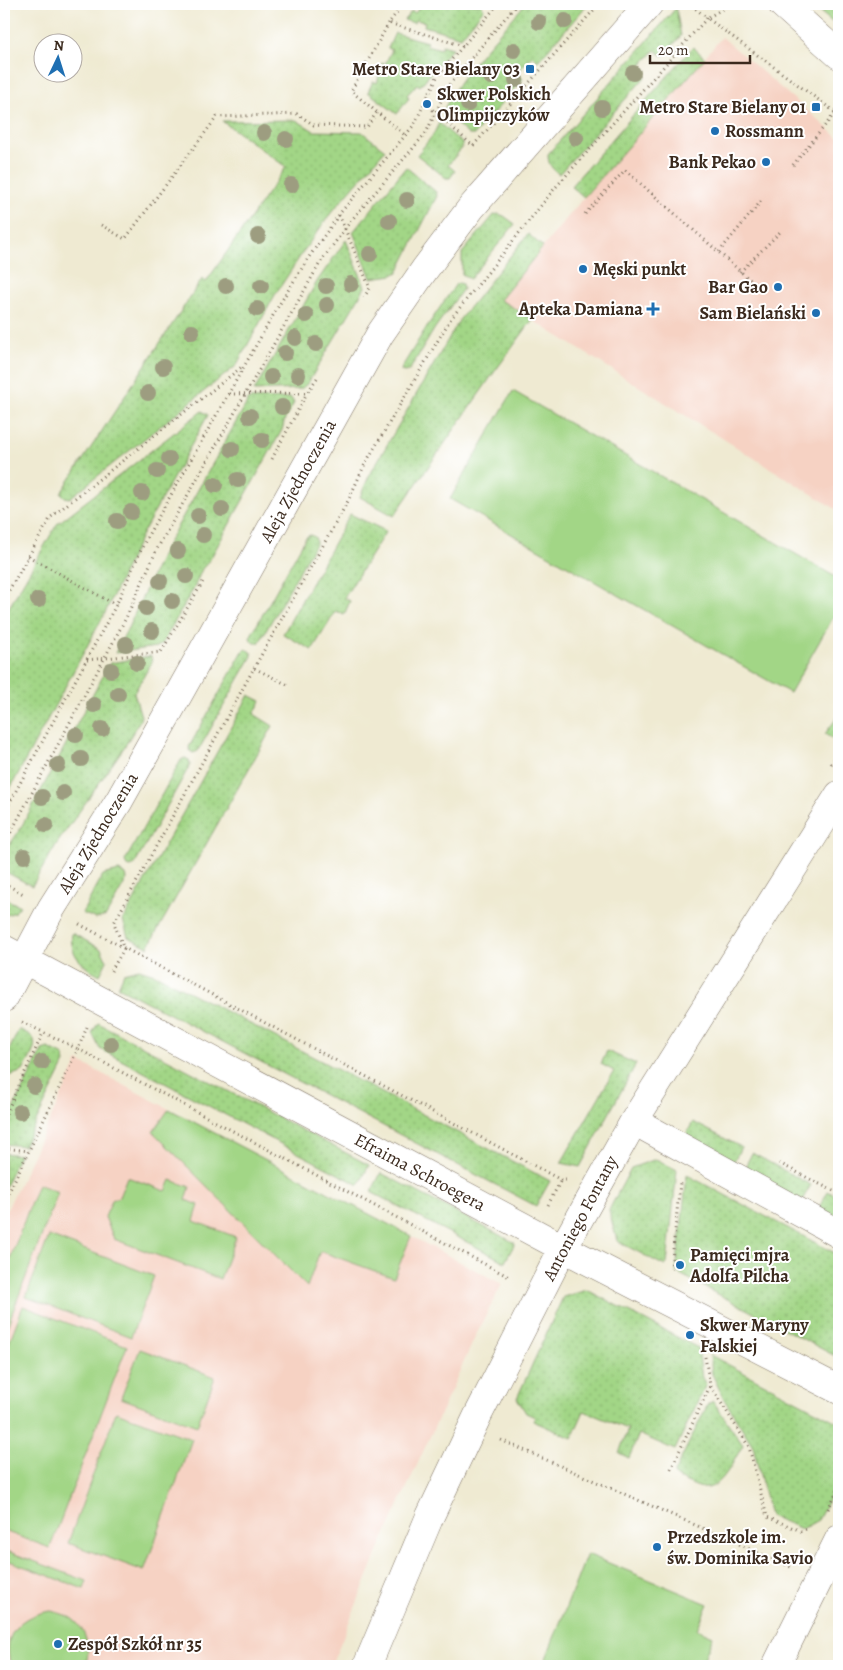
<svg xmlns="http://www.w3.org/2000/svg" width="843" height="1670" viewBox="0 0 843 1670" font-family="Alegreya,serif">
<defs>
<pattern id="grass-dots" width="8" height="8" patternUnits="userSpaceOnUse" patternTransform="scale(1.25)"><rect width="8" height="8" fill="#a2d686"/><path d="M2 2h.1M6 6h.1" fill="none" stroke="#8cb873" stroke-width="1.8" stroke-linecap="round"/></pattern>
</defs>
<rect width="100%" height="100%" fill="#fff"/>
<filter id="ink" filterUnits="userSpaceOnUse"><feTurbulence type="fractalNoise" baseFrequency=".02" numOctaves="2"/><feDisplacementMap in="SourceGraphic" scale="10" xChannelSelector="R" yChannelSelector="G"/><feConvolveMatrix kernelMatrix="1 2 1 2 8 2 1 2 1" color-interpolation-filters="sRGB"/></filter>
<filter id="wash" filterUnits="userSpaceOnUse"><feTurbulence type="fractalNoise" baseFrequency=".0096" numOctaves="4" result="noise"/><feDisplacementMap in="SourceGraphic" scale="20" xChannelSelector="R" yChannelSelector="G"/><feGaussianBlur stdDeviation="1.12" result="paint"/><feColorMatrix in="noise" values="0 0 0 0 0 0 0 0 0 0 0 0 0 0 0 0 0 1.4 0 .05"/><feComposite in="paint" operator="in"/></filter>
<g filter="url(#wash)">
<rect width="100%" height="100%" fill="#efead2"/>
<path fill="#f6d2c3" d="M722,37L839,138V511L500,300L584,197Z
M78,1061L502,1284L477,1333L383,1540L331,1666H4V1216Z"/>
<path fill="url(#grass-dots)" stroke="#6e8052" d="M422,4H481L484,9L461,37L424,26L425,22L415,20L414,23L404,20L412,11L415,13Z
M525,4H588L538,61L532,56L517,73L523,79L474,135H469L443,112C459,74 498,36 525,4Z
M811,4H839V28Z
M676,8L681,36L663,56L655,50L638,69L646,76L559,174C551,168 548,164 548,154Z
M395,33L427,42L426,45L441,49L442,45L452,48L420,86L417,84L407,95L409,98L397,114L368,92L373,81L377,83L380,72L378,71L382,63L385,64L392,50L388,48Z
M693,47L705,58L584,197L571,186Z
M296,120L314,131L362,132L385,150L331,213L305,249L275,295L236,366L70,498L65,497L61,493L202,279L206,282L286,167L222,121Z
M439,123L462,143V148L448,165L455,171L450,178H446L417,155L433,135Z
M406,167L436,192L437,196L398,272L393,275L371,278L353,232Z
M498,214L504,216L515,224L470,279L462,274V253L494,215Z
M528,234L543,247L500,300L533,319L493,374L394,516L360,497L369,476L460,319Z
M346,240L365,287L308,383L301,389L254,391L318,280Z
M459,283L462,284L463,289L435,328L409,371L404,372L401,371L402,367L426,328L456,284Z
M291,398L294,403L285,419L282,430L209,561L202,569L194,588L162,644L157,647L115,653L129,626L163,552L249,399Z
M202,411L208,415L141,536L105,613L4,800V616L57,524Z
M350,514L386,531L344,598L350,601L344,615L336,611L312,650L283,634Z
M310,535L315,537L316,542L259,643H255L251,641L250,637L306,537Z
M246,649L251,652L252,656L198,751L193,753L190,751L189,747L243,651Z
M151,656L152,662L134,693L141,716L140,720L125,746L56,845L32,886L4,871V853L19,831L110,663Z
M249,695L261,701L254,714L273,726L148,947L128,937L123,920Z
M839,715V743L825,734Z
M185,758L189,760L190,765L134,866L130,867L126,865L125,861L181,760Z
M119,871L126,875L127,879L106,916L96,919L82,913L103,875Z
M4,898L20,906L15,912L4,916Z
M72,933L101,949L107,961L100,975C82,966 69,955 72,933Z
M139,969L155,974L550,1181L536,1206L118,987L124,973Z
M98,1023L369,1165L359,1185L100,1049L92,1033Z
M19,1029C24,1032 30,1034 33,1038C39,1046 27,1063 23,1071L4,1078V1061Z
M48,1048L64,1056L65,1063L24,1146L4,1144V1127L42,1050Z
M607,1051L636,1064L580,1167L561,1163L614,1071L601,1064Z
M693,1122L741,1147L732,1165L683,1140Z
M4,1153L19,1155L4,1189Z
M752,1153L811,1185L801,1202L743,1171Z
M656,1159L677,1170L667,1264L665,1266L617,1241L609,1210L631,1168Z
M381,1173L515,1243L505,1262L371,1192Z
M687,1175L839,1255V1358L676,1272Z
M828,1191L839,1198V1221L818,1209Z
M587,1290L698,1348L702,1378L706,1384L675,1450L639,1434L629,1458L619,1453L628,1429L584,1411L572,1438L533,1421L535,1417L526,1413L517,1398L563,1297Z
M710,1355L839,1423V1479L818,1520L802,1529L770,1516L753,1446L724,1399L712,1374Z
M713,1401L743,1445C734,1459 722,1491 702,1488C693,1486 684,1480 676,1477L674,1473L708,1404Z"/>
<path fill="#a2d686" stroke="#6e8052" d="M513,391L839,579V607L790,693L450,499Z
M169,1109L411,1236L394,1278L320,1251L307,1287L153,1132Z
M127,1177L166,1191L171,1180L190,1187L186,1200L199,1205L194,1221L236,1237L220,1279L114,1239L105,1217L112,1200L119,1197Z
M38,1184L58,1192L4,1335V1275Z
M49,1236L154,1276L131,1337L26,1297Z
M23,1306L127,1346L50,1548L4,1531V1356Z
M140,1349L215,1377L197,1426L121,1398Z
M116,1412L192,1439L144,1571L68,1543Z
M4,1550L87,1581L84,1589L4,1559Z
M587,1554L708,1604L697,1629L713,1636L701,1666H543Z
M51,1611C59,1613 69,1615 76,1622C87,1633 91,1652 85,1666H11C1,1634 20,1615 51,1611Z"/>
</g>
<g filter="url(#ink)">
<g fill="none" stroke-linecap="round" stroke-linejoin="round">
<defs>
<path id="minor" d="M782,4L839,55
M4,949L563,1248L839,1390
M4,998L51,909L119,801L380,334L425,269L471,208L649,4
M634,1121L839,1234
M367,1666L430,1516L478,1415L563,1248L634,1121L839,795
M776,1666L839,1539"/>
</defs>
<use href="#minor" stroke="#7a6d5d" stroke-width="29"/>
<path stroke="#7a6d5d" stroke-width="3" stroke-dasharray="1 4" stroke-linecap="butt" d="M403,4L389,23L463,46
M731,4L707,18L839,115
M389,23L351,91L406,136
M425,103L473,146L599,4
M793,165L836,112
M585,214L625,170L764,292
M339,215L370,288L364,297
M101,225L125,239L217,117L297,114L314,125L367,127L377,112
M719,252L763,199
M740,272L780,232
M229,394L307,393L317,378
M272,459L307,393
M28,556L116,605
M4,599L51,517L243,366
M87,660L161,652L204,580
M254,668L348,501L365,464L450,320L555,188L707,18L690,4
M831,764L839,752
M4,813L116,605L147,537L279,305L309,257L341,212L414,125L437,77L498,4
M4,840L11,832L126,618L157,549L320,263L350,222L426,133L448,86L517,4
M4,883L25,895
M79,924L561,1180H566
M111,971L124,949L114,923L254,668L288,685
M22,1022L78,1049L87,1027
M4,1118L43,1033
M4,1148L29,1151
M779,1163L839,1194
M4,1202L78,1049L511,1278
M548,1205L561,1180
M671,1269L680,1183
M705,1357L710,1385L749,1447L767,1517L801,1531L809,1528
M501,1440L791,1567
M671,1469L710,1386
M828,1509L839,1487"/>
<use href="#minor" stroke="#fff" stroke-width="28"/>
</g>
<g fill="#9d9d80">
<circle cx="565" cy="21" r="8"/>
<circle cx="539" cy="22" r="8"/>
<circle cx="514" cy="50" r="8"/>
<circle cx="633" cy="73" r="8"/>
<circle cx="491" cy="77" r="8"/>
<circle cx="516" cy="80" r="8"/>
<circle cx="468" cy="104" r="8"/>
<circle cx="602" cy="108" r="8"/>
<circle cx="264" cy="133" r="8"/>
<circle cx="576" cy="138" r="8"/>
<circle cx="286" cy="139" r="8"/>
<circle cx="291" cy="185" r="8"/>
<circle cx="407" cy="200" r="8"/>
<circle cx="389" cy="221" r="8"/>
<circle cx="258" cy="236" r="8"/>
<circle cx="370" cy="254" r="8"/>
<circle cx="351" cy="284" r="8"/>
<circle cx="226" cy="286" r="8"/>
<circle cx="261" cy="286" r="8"/>
<circle cx="326" cy="286" r="8"/>
<circle cx="327" cy="305" r="8"/>
<circle cx="257" cy="309" r="8"/>
<circle cx="306" cy="315" r="8"/>
<circle cx="192" cy="332" r="8"/>
<circle cx="295" cy="338" r="8"/>
<circle cx="316" cy="344" r="8"/>
<circle cx="285" cy="353" r="8"/>
<circle cx="163" cy="367" r="8"/>
<circle cx="298" cy="375" r="8"/>
<circle cx="271" cy="377" r="8"/>
<circle cx="148" cy="393" r="8"/>
<circle cx="282" cy="407" r="8"/>
<circle cx="250" cy="416" r="8"/>
<circle cx="262" cy="440" r="8"/>
<circle cx="232" cy="449" r="8"/>
<circle cx="169" cy="459" r="8"/>
<circle cx="157" cy="471" r="8"/>
<circle cx="238" cy="480" r="8"/>
<circle cx="215" cy="485" r="8"/>
<circle cx="142" cy="493" r="8"/>
<circle cx="222" cy="509" r="8"/>
<circle cx="131" cy="512" r="8"/>
<circle cx="198" cy="516" r="8"/>
<circle cx="117" cy="521" r="8"/>
<circle cx="203" cy="535" r="8"/>
<circle cx="178" cy="551" r="8"/>
<circle cx="186" cy="576" r="8"/>
<circle cx="160" cy="581" r="8"/>
<circle cx="38" cy="600" r="8"/>
<circle cx="172" cy="601" r="8"/>
<circle cx="146" cy="608" r="8"/>
<circle cx="152" cy="631" r="8"/>
<circle cx="126" cy="644" r="8"/>
<circle cx="137" cy="663" r="8"/>
<circle cx="111" cy="670" r="8"/>
<circle cx="118" cy="694" r="8"/>
<circle cx="94" cy="705" r="8"/>
<circle cx="102" cy="729" r="8"/>
<circle cx="76" cy="735" r="8"/>
<circle cx="81" cy="759" r="8"/>
<circle cx="58" cy="765" r="8"/>
<circle cx="63" cy="793" r="8"/>
<circle cx="42" cy="797" r="8"/>
<circle cx="46" cy="825" r="8"/>
<circle cx="24" cy="856" r="8"/>
<circle cx="111" cy="1044" r="8"/>
<circle cx="42" cy="1062" r="8"/>
<circle cx="34" cy="1086" r="8"/>
<circle cx="20" cy="1112" r="8"/>
</g>
</g>
<g fill="#1f6fb2" stroke="#fff" stroke-width="2">
<rect x="525" y="64" width="10" height="10" rx="2.5"/>
<circle cx="427" cy="104" r="5"/>
<rect x="811" y="102" width="10" height="10" rx="2.5"/>
<circle cx="715" cy="131" r="5"/>
<circle cx="766" cy="162" r="5"/>
<circle cx="583" cy="269" r="5"/>
<circle cx="778" cy="287" r="5"/>
<path d="M650.5 301.5h5v5h5v5h-5v5h-5v-5h-5v-5h5z"/>
<circle cx="816" cy="313" r="5"/>
<circle cx="680" cy="1265" r="5"/>
<circle cx="690" cy="1335" r="5"/>
<circle cx="657" cy="1547" r="5"/>
<circle cx="58" cy="1644" r="5"/>
</g>
<g text-anchor="middle" stroke-width="4" stroke-linejoin="round" paint-order="stroke">
<g font-size="18" font-weight="bold" fill="#3b2a1e" stroke="#fff" text-anchor="start">
<text x="520" y="75" text-anchor="end">Metro Stare Bielany 03</text>
<text x="437" y="100">Skwer Polskich<tspan x="437" dy="21">Olimpijczyków</tspan></text>
<text x="806" y="113" text-anchor="end">Metro Stare Bielany 01</text>
<text x="725" y="137">Rossmann</text>
<text x="756" y="168" text-anchor="end">Bank Pekao</text>
<text x="593" y="275">Męski punkt</text>
<text x="768" y="293" text-anchor="end">Bar Gao</text>
<text x="643" y="315" text-anchor="end">Apteka Damiana</text>
<text x="806" y="319" text-anchor="end">Sam Bielański</text>
<text x="690" y="1261">Pamięci mjra<tspan x="690" dy="21">Adolfa Pilcha</tspan></text>
<text x="700" y="1331">Skwer Maryny<tspan x="700" dy="21">Falskiej</tspan></text>
<text x="667" y="1543">Przedszkole im.<tspan x="667" dy="21">św. Dominika Savio</tspan></text>
<text x="68" y="1650">Zespół Szkół nr 35</text>
</g>
<g font-size="18" fill="#3b2a1e" stroke="#fff">
<text transform="translate(298 481) rotate(-61)" y="6">Aleja Zjednoczenia</text>
<text transform="translate(98 833) rotate(-59)" y="6">Aleja Zjednoczenia</text>
<text transform="translate(420 1172) rotate(28)" y="6">Efraima Schroegera</text>
<text transform="translate(580 1218) rotate(-62)" y="6">Antoniego Fontany</text>
</g>
</g>
<rect width="843" height="1670" fill="none" stroke="#fff" stroke-width="20"/>
<g transform="translate(58 58) rotate(4)"><circle r="24" fill="#ffffff" stroke="#b1aaa5"/>
<path d="M0-4L9 19L0 12L-9 19Z" fill="#1f6fb2"/>
<text y="-8" font-size="14" font-weight="bold" text-anchor="middle" fill="#3b2a1e">N</text>
</g>
<path d="M650 55v8h100v-8" fill="none" stroke="#3b2a1e" stroke-width="2.5"/>
<text x="658" y="55" font-size="15" fill="#3b2a1e" stroke="#ffffff" stroke-width="4" paint-order="stroke">20 m</text>
</svg>
